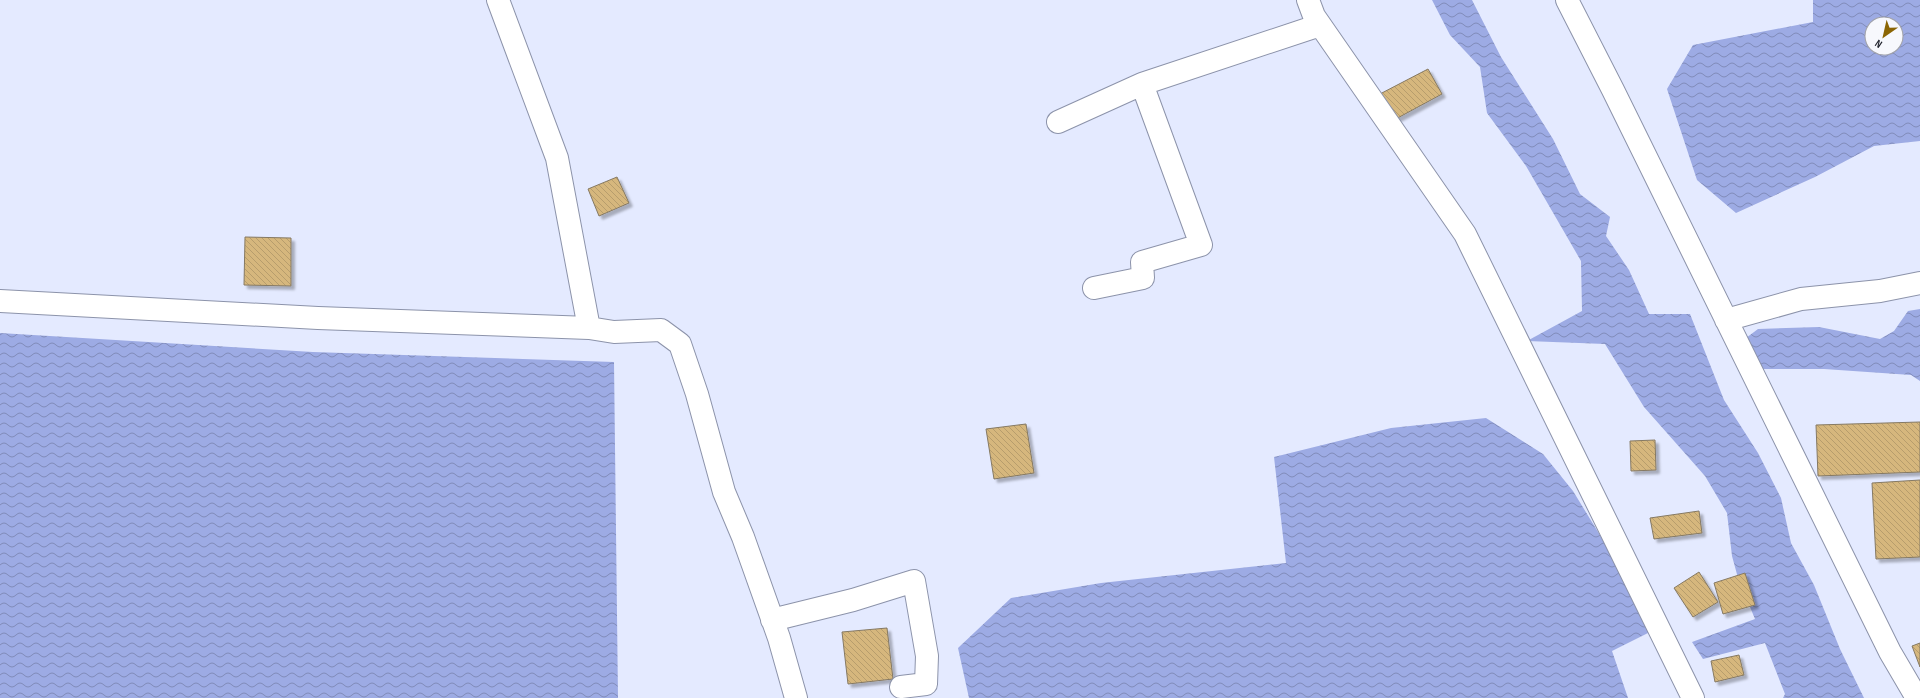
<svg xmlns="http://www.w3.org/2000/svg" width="1920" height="698" viewBox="0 0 1920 698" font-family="'Sofia Sans Condensed',sans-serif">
<defs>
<pattern id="water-waves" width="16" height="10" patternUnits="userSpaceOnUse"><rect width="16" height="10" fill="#9dabe4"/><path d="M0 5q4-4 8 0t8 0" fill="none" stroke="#808bb9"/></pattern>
<pattern id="building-back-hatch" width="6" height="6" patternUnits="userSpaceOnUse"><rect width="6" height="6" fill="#d6b77d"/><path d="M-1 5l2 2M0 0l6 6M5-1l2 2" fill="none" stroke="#b79d6c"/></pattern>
<filter id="shadow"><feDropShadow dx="3.5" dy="3.5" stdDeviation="1" flood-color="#0004"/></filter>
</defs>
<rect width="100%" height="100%" fill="#e4eaff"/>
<path fill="url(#water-waves)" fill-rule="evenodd" d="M1432,0H1472L1501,57L1553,139L1580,194L1610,217L1606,236L1629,270L1649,314H1690L1724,400L1758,453L1781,498L1791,543L1814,585L1840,649L1864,698H1783L1785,694L1765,643L1703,659L1692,642L1755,619L1738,578L1732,556L1727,513L1705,476L1644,407L1605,344L1527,341L1582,311L1581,261L1526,166L1487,113L1480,67L1450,35Z
M1813,0H1920V141L1874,146L1815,177L1736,213L1697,180L1667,89L1693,45L1813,22ZM1872,24H1896V48H1872Z
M1920,309V381L1911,375L1824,369H1763L1746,338L1758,329L1819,327L1880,339L1894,331L1908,311Z
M0,333L313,352L614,362L618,698H0Z
M1486,418L1543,454L1573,491L1639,599L1654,630L1612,651L1628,698H969L958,648L1011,598L1101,583L1286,563L1274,457L1391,428Z"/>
<path fill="url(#building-back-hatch)" stroke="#857963" filter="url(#shadow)" d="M1428,69L1442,94L1392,121L1378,95Z
M617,177L629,203L599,216L588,189Z
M245,237L291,238V286L244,285Z
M1920,422V472L1818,476L1816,425Z
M1026,424L1034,473L994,479L986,429Z
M1655,440L1656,470L1631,471L1630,441Z
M1920,480V557L1876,559L1872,483Z
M1699,511L1702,533L1654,539L1650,518Z
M1699,572L1718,602L1693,617L1674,588Z
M1745,573L1755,605L1723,614L1714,583Z
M887,628L893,679L848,684L842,632Z
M1920,643V667L1912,646Z
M1739,655L1744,675L1715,682L1711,661Z"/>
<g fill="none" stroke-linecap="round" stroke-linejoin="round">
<defs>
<path id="street" d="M1308,0L1314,16L1465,234L1693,698
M1567,0L1613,90L1890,652L1917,698
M1058,122L1142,84
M1094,288L1143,278L1142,262L1201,245L1142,84L1320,25
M0,301L318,318L589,328L557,158L498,0
M1726,320L1801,299L1880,291L1920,283
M589,328L614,332L661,330L680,344L697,394L724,492L743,537L779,638L796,698
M772,620L853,600L914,581L927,656L926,684L901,687"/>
</defs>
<use href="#street" stroke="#8c93aa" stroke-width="24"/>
<use href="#street" stroke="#fff" stroke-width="22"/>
</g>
<g transform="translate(1884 36) rotate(214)"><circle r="19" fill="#f7f8fd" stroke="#a1a2a9"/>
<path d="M0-3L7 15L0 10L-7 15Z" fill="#8b6504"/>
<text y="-6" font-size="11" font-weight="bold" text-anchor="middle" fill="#20222c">N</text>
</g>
</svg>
